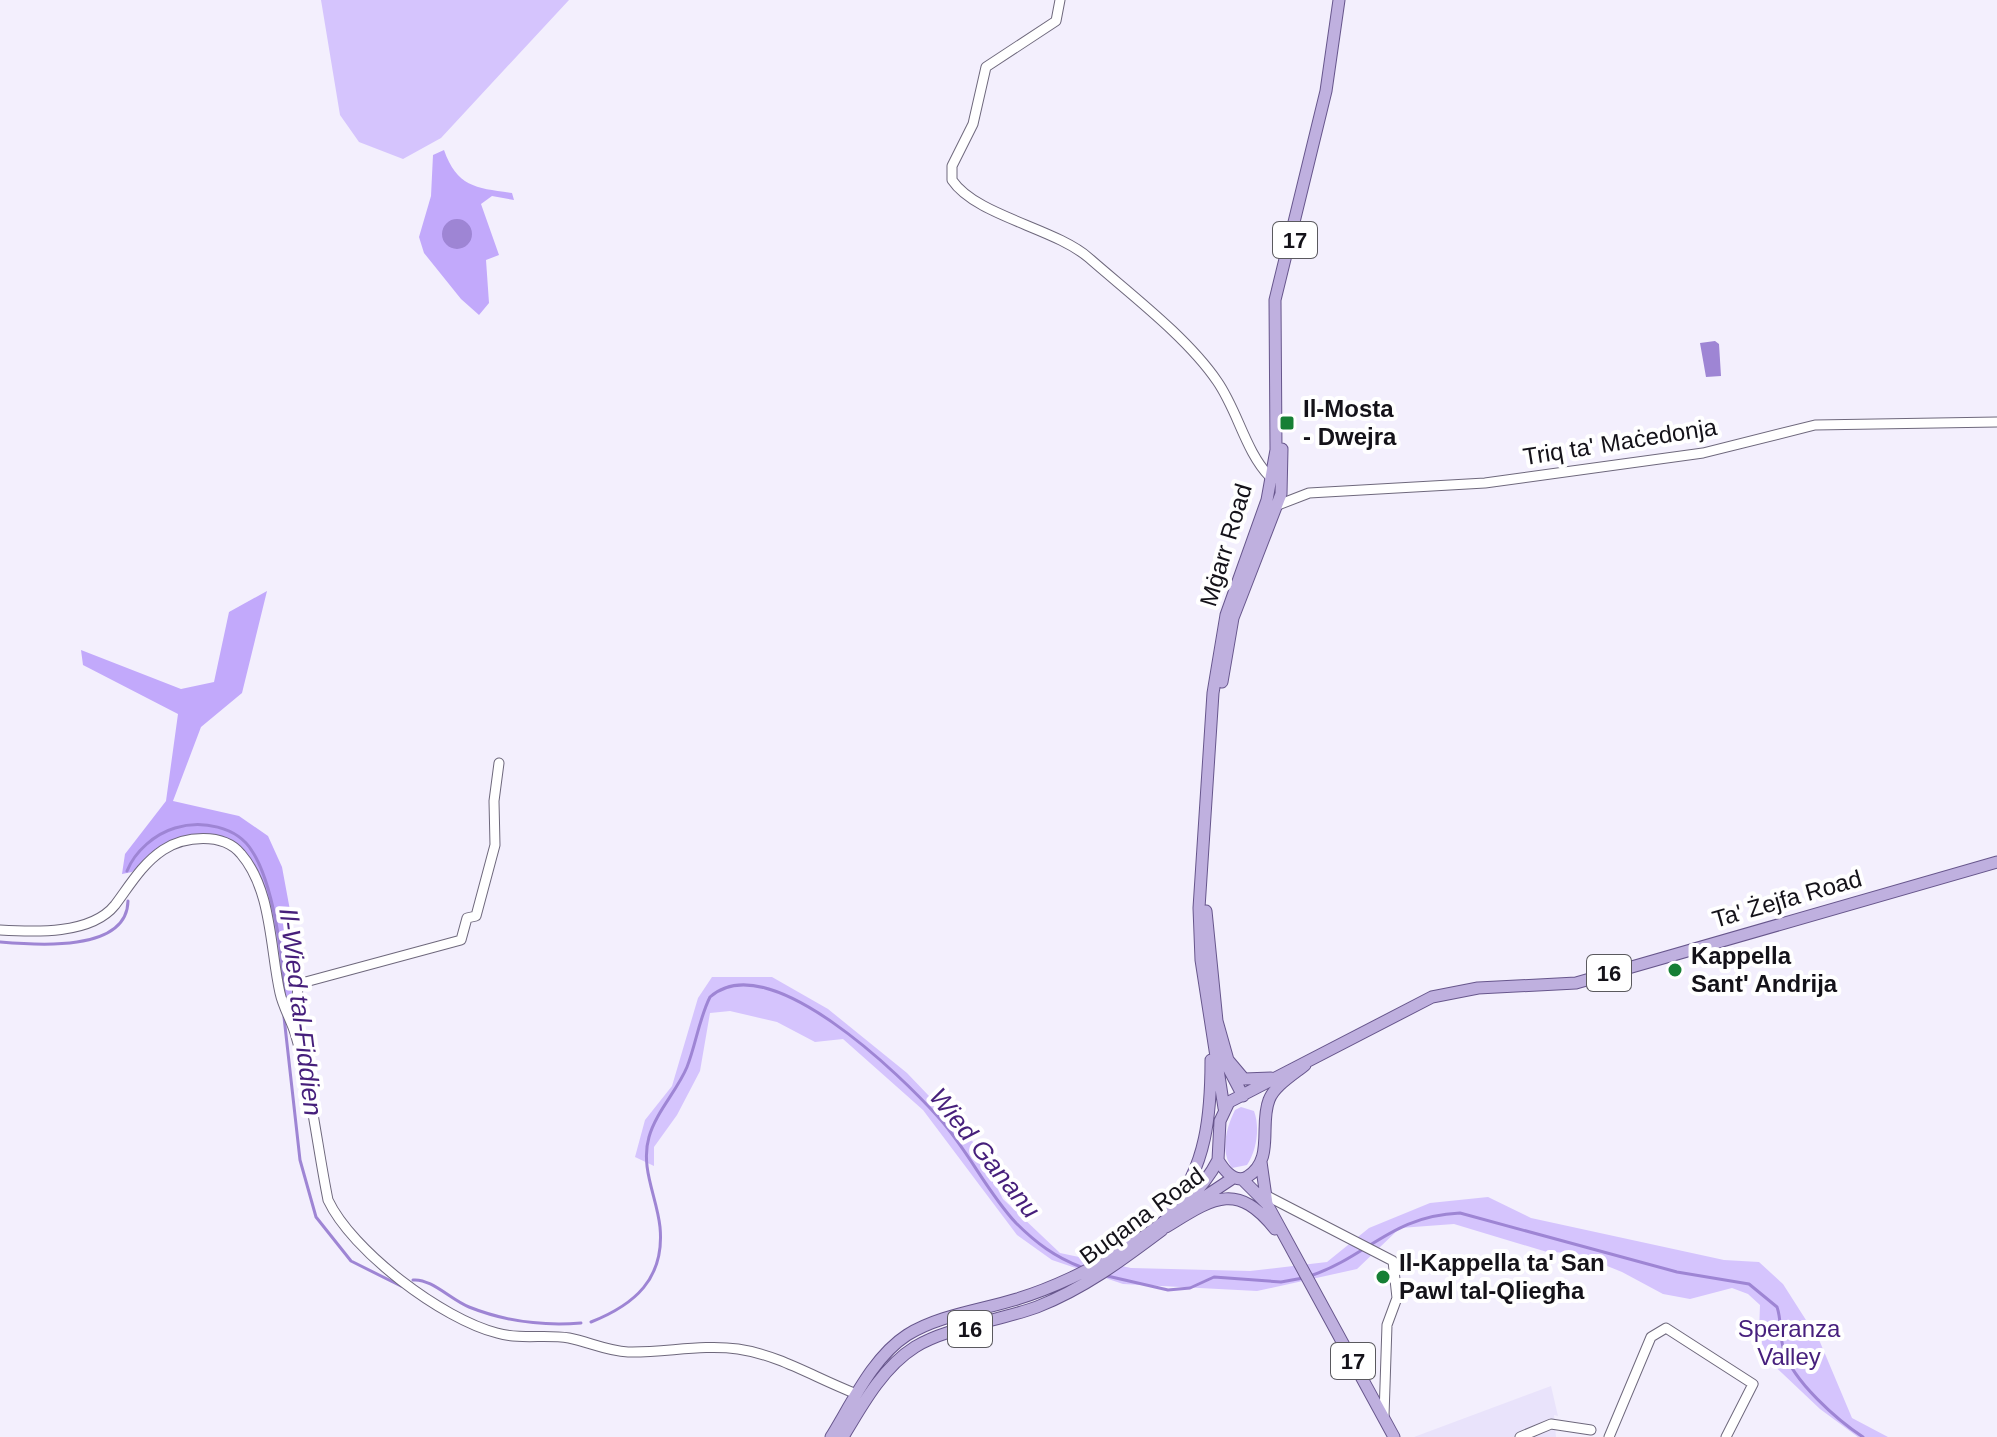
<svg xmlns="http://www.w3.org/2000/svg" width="1997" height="1437" viewBox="0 0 1997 1437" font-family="Arial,sans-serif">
<rect width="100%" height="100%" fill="#f3effd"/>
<path fill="#e9e3fb" d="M1551,1386L1558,1416L1554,1415L1556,1437H1414Z"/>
<path fill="#d5c4fd" d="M321,0H569L441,138L403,159L359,142L340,115Z
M712,977H772L828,1009L907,1073L973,1142L1003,1199L1060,1253L1131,1268L1250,1271L1327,1262L1369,1228L1430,1203L1488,1197L1531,1218L1724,1260L1759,1262L1783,1284L1820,1342L1852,1418L1888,1437H1858L1820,1409L1766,1358L1759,1332L1760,1305L1748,1294L1732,1288L1690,1299L1663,1294L1622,1272L1575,1253L1547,1252L1454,1224L1400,1228L1357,1269L1257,1291L1123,1284L1052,1260L1017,1235L923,1110L843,1039L815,1042L777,1022L730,1011L710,1013L700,1071L677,1115L654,1147V1166L635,1157L645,1120L672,1086L698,998Z
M1241,1107L1254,1111C1260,1127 1257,1150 1247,1165L1232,1168C1220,1152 1226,1128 1235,1110Z"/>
<path fill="#c2a9fb" d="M444,150C457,187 476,188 512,193L514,200L492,196L481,204L499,255L486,260L489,303L479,315L461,299L424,253L419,237L431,196L433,155Z
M267,591L242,693L201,727L173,801L239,816L268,836L282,867L304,986L299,1037L282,996L257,878L239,847L195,835L147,857L132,872L122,874L125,854L166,801L178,714L83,665L81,650L181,689L214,682L229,612Z"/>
<path fill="#9e85d4" d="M442 234a15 15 0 1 1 30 0a15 15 0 1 1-30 0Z
M1715,341L1719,344L1721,376L1706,377L1700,343Z"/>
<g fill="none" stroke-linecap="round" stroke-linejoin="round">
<path stroke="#9e85d4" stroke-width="3" d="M127,871C135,851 155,834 175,828C201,820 237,826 252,851C273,883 283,955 284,993
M0,942C35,945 127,953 128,901
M284,1017L300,1160L316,1217L351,1261L401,1286
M1103,1275L1168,1290L1190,1288L1214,1277L1281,1282L1303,1278
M1310,1276C1369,1256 1391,1216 1460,1213L1677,1272L1749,1284L1777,1307C1782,1321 1779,1336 1784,1351C1793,1381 1837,1420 1863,1437
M413,1280C431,1278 451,1300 469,1307C504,1321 543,1326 581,1323
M591,1322C634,1305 665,1279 660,1227C657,1197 640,1168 649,1137C656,1112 677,1091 687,1067C696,1044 699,1019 710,997C768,945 902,1076 940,1119C969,1152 987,1192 1016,1223C1036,1243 1055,1257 1081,1267"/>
<defs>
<path id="minor" d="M1060,0L1056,21L986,67L973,124L952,166V180C976,216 1055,228 1089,258C1130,294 1187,337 1217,381C1238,411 1245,451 1270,477
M1278,505L1309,493L1485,483L1703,453L1815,425L1997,422
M0,930C34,932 91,935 115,905C130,885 142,864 163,850C184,836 223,832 241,854C272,890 270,949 280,993C283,1007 291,1020 295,1033C311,1087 317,1145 328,1200C352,1251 442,1319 497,1333C521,1340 545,1334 569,1338C589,1342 607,1351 628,1352C664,1353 702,1344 738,1349C780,1355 817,1379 857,1394
M295,1029L298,984L461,940L467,918L476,916L495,845L494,801L499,763
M1269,1197L1393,1261L1397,1298L1387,1325L1384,1416
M1520,1437L1551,1424L1591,1430
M1609,1437L1651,1337L1666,1328L1753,1384L1726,1437"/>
<path id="major" d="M1222,682L1233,618L1281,494L1282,449
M1206,911L1217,1021
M1217,1021L1228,1060L1244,1079L1271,1078
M1221,1054L1243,1096
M1305,1065C1294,1074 1274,1086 1269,1100C1259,1125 1275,1160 1247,1177C1234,1184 1224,1170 1218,1160L1220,1121L1229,1102L1432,997L1478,988L1576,983L1997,862
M1224,1108L1201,960L1199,908L1213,693L1226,615L1267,500L1276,450L1275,300L1326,91L1339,0
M1261,1162L1267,1204
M1242,1179L1267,1204L1394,1437
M1194,1204L1233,1178
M1170,1209C1207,1169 1211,1111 1211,1060
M1166,1227C1212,1199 1236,1180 1275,1229
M831,1437C852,1403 873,1357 907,1335C939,1315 982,1310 1017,1299C1083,1279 1187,1222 1218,1160
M843,1437C862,1405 883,1367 915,1347C945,1328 1002,1320 1037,1307C1085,1288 1122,1260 1162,1230"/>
</defs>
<use href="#minor" stroke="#6e687c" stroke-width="11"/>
<use href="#major" stroke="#67568c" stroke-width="13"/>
<use href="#minor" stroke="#fff" stroke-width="9"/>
<use href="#major" stroke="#bfb0df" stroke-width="11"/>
</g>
<g fill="#167f35" stroke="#fff" stroke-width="3">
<rect x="1279" y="415" width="16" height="16" rx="4"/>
<circle cx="1675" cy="970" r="8"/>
<circle cx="1383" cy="1277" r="8"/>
</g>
<g text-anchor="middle" stroke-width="8" stroke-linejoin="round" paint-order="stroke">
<g fill="#fff" stroke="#5a595e" stroke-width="2">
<rect x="1273" y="222" width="44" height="36" rx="6"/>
<rect x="1587" y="955" width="44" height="36" rx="6"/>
<rect x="948" y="1311" width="44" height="36" rx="6"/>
<rect x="1331" y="1343" width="44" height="36" rx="6"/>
</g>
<g font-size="22" font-weight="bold" fill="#141219">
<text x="1295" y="248">17</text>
<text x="1609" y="981">16</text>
<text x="970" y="1337">16</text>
<text x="1353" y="1369">17</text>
</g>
<g font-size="24" font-weight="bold" fill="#141219" stroke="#fff" text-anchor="start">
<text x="1303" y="417">Il-Mosta<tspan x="1303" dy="28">- Dwejra</tspan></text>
<text x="1691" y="964">Kappella<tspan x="1691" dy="28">Sant' Andrija</tspan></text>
<text x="1399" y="1271">Il-Kappella ta' San<tspan x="1399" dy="28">Pawl tal-Qliegħa</tspan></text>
</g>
<g font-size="24" fill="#141219" stroke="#fff">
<text transform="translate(1620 442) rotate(-9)" y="8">Triq ta' Maċedonja</text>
<text transform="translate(1226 545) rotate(-73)" y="8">Mġarr Road</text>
<text transform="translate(1787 899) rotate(-16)" y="8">Ta' Żejfa Road</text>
<text transform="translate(1142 1216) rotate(-36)" y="8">Buqana Road</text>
</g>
<g font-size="24" fill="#47207d" stroke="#fff">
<text x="1789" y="1337">Speranza<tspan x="1789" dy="28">Valley</tspan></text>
</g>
<g font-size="26" font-style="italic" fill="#461f7b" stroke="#fff">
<text transform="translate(301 1012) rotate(83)" y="9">Il-Wied tal-Fiddien</text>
<text transform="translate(985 1153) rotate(51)" y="9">Wied Gananu</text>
</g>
</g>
</svg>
